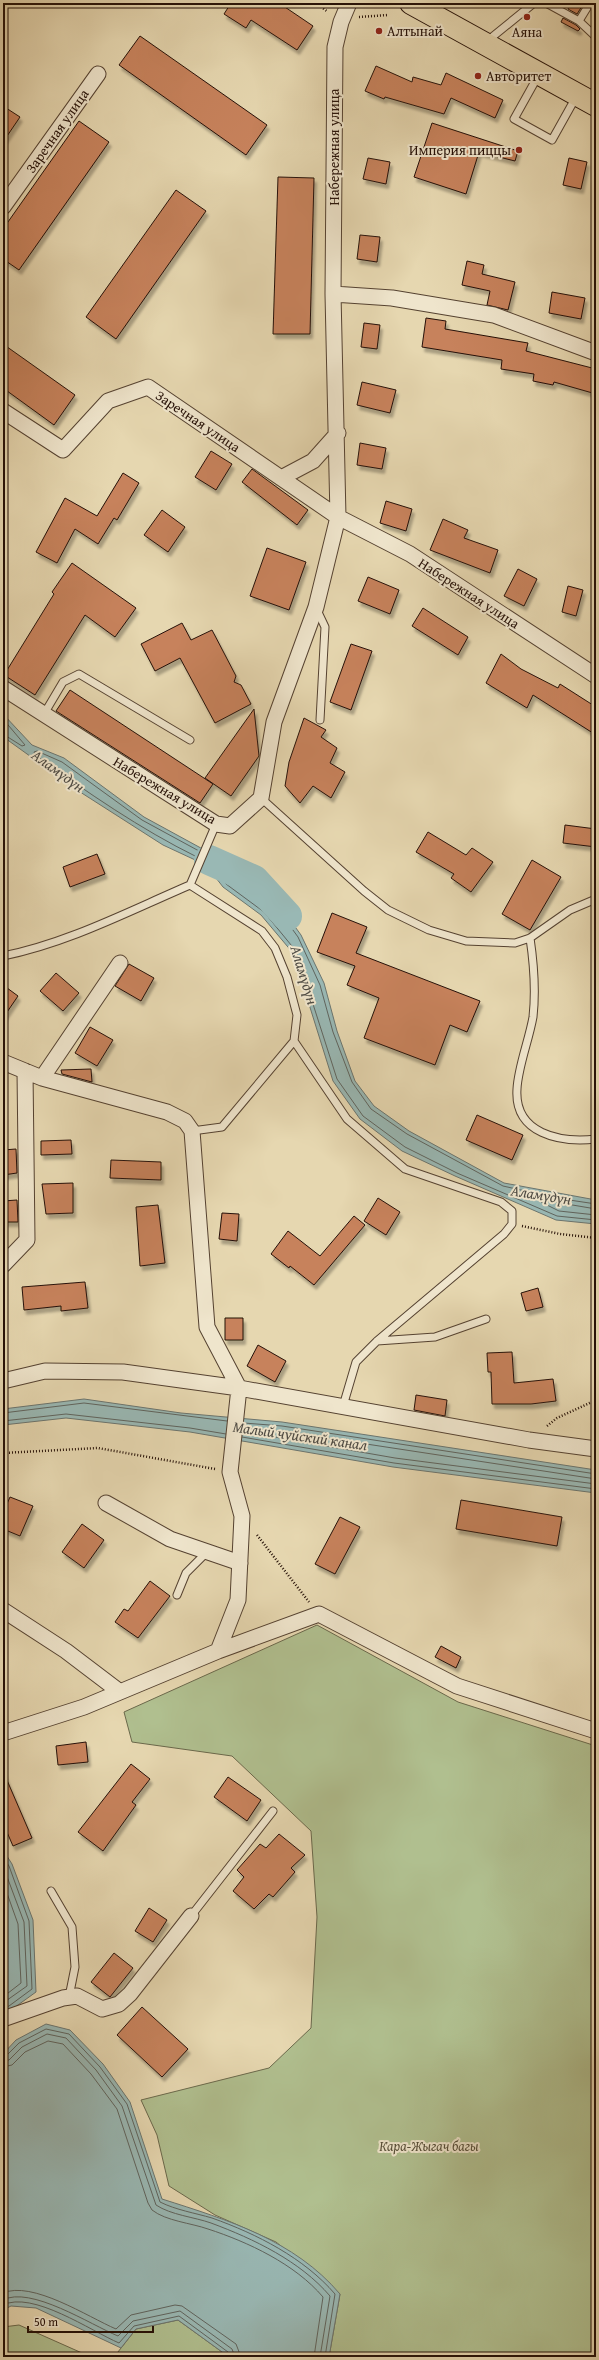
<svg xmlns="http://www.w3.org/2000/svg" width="599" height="2360" viewBox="0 0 599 2360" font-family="'Gentium Book Plus',serif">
<defs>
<filter id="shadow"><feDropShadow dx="2.5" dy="4.5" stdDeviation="1" flood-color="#0004"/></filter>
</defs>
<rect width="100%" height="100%" fill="#e6d7b0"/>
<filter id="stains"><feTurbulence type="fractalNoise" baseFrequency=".005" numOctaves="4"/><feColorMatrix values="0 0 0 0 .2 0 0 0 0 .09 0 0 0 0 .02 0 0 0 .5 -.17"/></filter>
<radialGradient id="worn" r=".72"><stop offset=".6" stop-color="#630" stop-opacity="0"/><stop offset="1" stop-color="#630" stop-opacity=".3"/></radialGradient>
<path fill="#b0bf8f" stroke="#6a684b" d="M317,1625L458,1702L596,1746V2357H329L340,2294L276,2242L215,2215L169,2186L157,2135L141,2100L269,2068L311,2028L317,1917L311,1831L232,1756L132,1742L124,1712Z
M178,2320L229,2357H114L136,2329Z
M19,2325L91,2357H3V2327Z"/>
<path fill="#99b8b4" stroke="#6b756f" d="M3,714L32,745L64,758L144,817L221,859L272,895L301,935L324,983L337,1031L355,1081L374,1106L409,1131L504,1183L596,1200V1224L556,1220L455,1176L402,1151L360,1119L333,1081L293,953L261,915L223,887L206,865L163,845L77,790L9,741L3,737Z
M84,1399L181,1413L282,1422L596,1470V1493L393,1467L190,1432L66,1418L3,1425V1409Z
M3,1850L12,1864L33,1920L36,1992L11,2010L3,2012Z
M46,2024L70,2030L103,2064L130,2102L162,2199C228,2220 294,2240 340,2294L329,2357H229L178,2320L136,2329L121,2348L36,2308L11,2306L3,2310V2054L16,2040Z"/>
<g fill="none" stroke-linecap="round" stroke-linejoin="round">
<path stroke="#5f645e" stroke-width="1" d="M3,719L25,745L22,746L3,734
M207,856L269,897L298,937L320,985L333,1032L352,1082L371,1109L407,1134L503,1186L556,1198L596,1204
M197,857C140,829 87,792 35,755L34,752L37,751L62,762L142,820L199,851
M205,860L226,884L264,912L296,951L337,1079L363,1116L405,1147L457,1173L557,1216L596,1220
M243,887L266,901L268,906H265L243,890Z
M596,1209L543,1200L541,1202L559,1211L596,1215
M3,1413L84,1403L227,1421
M3,1421L66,1414L190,1428L226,1434
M244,1423L282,1426L596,1474
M242,1437L394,1463L596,1489
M596,1479L281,1431L246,1428L244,1430L246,1432L395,1458L596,1484
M3,1857L9,1866L29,1921L32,1989L9,2006L3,2008
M3,1866L24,1922L27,1986L3,2003
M3,1882L18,1924L21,1983L3,1997
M3,2056L7,2055L19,2043L46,2029L69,2034L100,2067L127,2104L160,2202C176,2210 195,2213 212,2218C257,2234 304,2258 335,2294L325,2357
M3,2061L9,2060L22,2047L47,2034L66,2038L96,2070L122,2106L156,2205C171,2215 194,2217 211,2223C254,2239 300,2261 330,2296L320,2357
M3,2067L12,2065L25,2052L48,2041L63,2044L91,2074L117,2109L148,2203L152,2210C166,2221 191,2223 208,2229C248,2242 295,2264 323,2297L314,2357
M3,2293C32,2280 88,2317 116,2329L131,2315L175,2305L182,2306L236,2344L241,2357
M3,2300C30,2285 91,2325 118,2336L133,2321L180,2311L232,2349L235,2357
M3,2305C32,2290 91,2331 119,2343L134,2326L179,2316L228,2352L230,2357"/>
<path stroke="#99b8b4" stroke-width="30" d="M209,860L254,880L287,916"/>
</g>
<path fill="#c7825b" stroke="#251007" filter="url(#shadow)" d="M231,3H279L313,26L297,50L251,20L246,28L224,14Z
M571,3H584L577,14L568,9Z
M563,18L576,25L580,29L578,31L561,22Z
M140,36L267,125L246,155L119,65Z
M376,66L412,82L413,77L441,85L446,73L503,100L495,118L451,98L444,114L385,97L384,99L365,91Z
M3,106L20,117L3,142Z
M79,121L109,142L19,270L3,259V229Z
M432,123L518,151L515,161L479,152L466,194L414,177Z
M368,158L390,162L386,184L363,179Z
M569,158L587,162L581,189L563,185Z
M278,177L314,178L310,334H273Z
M176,190L206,211L116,339L86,317Z
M360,235L380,237L377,262L357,259Z
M467,261L484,265L482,274L515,282L508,310L487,305L490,291L462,285Z
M552,292L585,298L581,319L549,313Z
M426,318L446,321L445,329L528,343L526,351L596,369V394L554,382L553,385L533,381L534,374L501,369L502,360L422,347Z
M364,323L380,325L377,349L361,347Z
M3,344L75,395L54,425L3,388Z
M362,382L396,390L390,413L357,405Z
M360,443L386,448L382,469L357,465Z
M211,451L232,464L216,490L195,477Z
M252,469L308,510L297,525L242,482Z
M123,473L139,483L117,520L114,518L98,544L75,529L57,563L36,552L65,498L97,516Z
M386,501L412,509L406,531L380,523Z
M162,510L185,527L168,552L144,535Z
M443,519L468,530L464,538L498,550L490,573L430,550Z
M267,548L306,562L289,610L250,596Z
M72,563L136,608L115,637L85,615L35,695L4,675L54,594L52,592Z
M518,569L537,579L524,606L504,596Z
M368,577L399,590L390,614L358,601Z
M568,586L583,590L576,616L562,612Z
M423,608L468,637L458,655L412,626Z
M182,623L191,640L212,630L236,676L234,682L241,685L251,704L215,723L180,658L155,671L141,644Z
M351,644L372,651L351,710L330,702Z
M501,654L521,669L558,688L560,684L596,707V735L533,695L527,708L486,683Z
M70,690L213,784L200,803L56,711Z
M254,709L259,756L231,796L205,778Z
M304,718L326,730L321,737L337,748L330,763L345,772L331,798L313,786L300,803L285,786L289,762Z
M565,825L596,829V847L563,843Z
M428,832L466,855L472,848L493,862L471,892L451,878L454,874L416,852Z
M97,854L105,874L70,887L63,867Z
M532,860L561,877L530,930L502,914Z
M332,913L367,927L356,953L480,1001L467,1032L450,1025L435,1065L364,1038L379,998L347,985L355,966L317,952Z
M129,964L154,978L141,1001L115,986Z
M56,973L79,993L63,1011L40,991Z
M3,985L18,996L3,1018Z
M90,1027L113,1040L97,1066L75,1053Z
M91,1069L92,1082L62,1074L61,1070Z
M477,1115L523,1135L512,1160L466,1140Z
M71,1140L72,1154L41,1155V1141Z
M16,1149L17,1173L3,1175V1150Z
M111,1160L161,1162V1180L110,1178Z
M73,1183V1213L46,1214L42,1184Z
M378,1198L400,1212L386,1235L364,1221Z
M17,1200L18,1222H3V1201Z
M158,1205L165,1263L140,1266L136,1207Z
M222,1213L239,1214L237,1241L219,1239Z
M354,1216L365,1225L314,1285L290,1266L289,1268L271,1254L288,1231L320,1256Z
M85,1282L88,1308L61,1311V1306L24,1310L22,1287Z
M538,1288L543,1307L526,1311L521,1293Z
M225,1318H243V1340H225Z
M258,1345L286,1361L275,1382L247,1366Z
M512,1352L514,1383L553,1379L556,1401L531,1404H492L491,1372H488L487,1353Z
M416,1395L447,1400L445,1416L414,1410Z
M10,1497L33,1506L20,1536L3,1529V1513Z
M461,1500L562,1517L557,1546L456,1529Z
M340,1517L360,1527L335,1574L315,1564Z
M82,1524L104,1540L84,1568L62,1552Z
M150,1581L170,1596L138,1638L115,1622L124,1609L128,1611Z
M441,1646L461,1657L456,1668L435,1657Z
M86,1742L88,1762L58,1765L56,1746Z
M131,1764L150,1779L132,1802L136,1805L103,1851L78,1832Z
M3,1771L32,1838L13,1846L3,1823Z
M228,1777L261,1800L247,1821L214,1797Z
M279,1834L305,1855L291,1868L295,1872L273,1897L269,1894L254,1909L233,1891L244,1877L237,1870L260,1844L266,1848Z
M149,1908L167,1920L153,1942L135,1931Z
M114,1953L133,1968L110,1997L91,1982Z
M142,2007L188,2049L162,2077L117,2035Z"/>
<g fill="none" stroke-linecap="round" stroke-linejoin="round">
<defs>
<path id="service" d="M546,3L579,21
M590,3L579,21L596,37
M486,42L534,3
M538,76L514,119L552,140L576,97
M316,608L325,627L320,720
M44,714L63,682L79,674L190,740
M261,798L364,891L388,910L429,930L466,941L515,943L530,938L570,910L596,899
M190,885L262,931L275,948L287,977L297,1015L294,1041L222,1127L192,1131
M530,938C534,965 536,990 533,1017C529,1040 518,1067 517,1089C514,1134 560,1143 596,1139
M3,956C68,943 129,911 190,885L216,824
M294,1041L347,1119L405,1169L501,1202L512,1211V1224L504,1234L377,1341L356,1362L343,1406
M377,1341L435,1337L486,1319
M177,1595L186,1573L207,1552
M51,1891L72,1927L75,1967L69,1997
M191,1916L273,1811"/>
<path id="minor" d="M3,207L98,74
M333,294L392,298L494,315L596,353
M3,411L63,450L108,401L148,387L338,517L410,554L596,676
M281,478L313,461L338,433
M3,688L216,824L230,826L261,798L274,722L316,607L338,517L333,294L335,47L341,22L349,3
M3,1062L42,1078L167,1112L185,1121L192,1131L207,1327L239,1388L230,1472L242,1516L238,1600L218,1651
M42,1078L120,963
M3,1265L27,1240L25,1071
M3,1381L45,1371L123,1372L239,1388L529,1440L596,1449
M106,1503L170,1539L240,1563
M3,1610L66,1651L120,1692
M3,1733L84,1707L218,1651L319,1614L457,1686L596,1731
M3,2019L63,1998L77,1996L102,2009L119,2004L130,1994L191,1916"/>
<path id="primary" d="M411,3L596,105"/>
</defs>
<use href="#service" stroke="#554231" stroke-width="9"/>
<use href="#minor" stroke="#554231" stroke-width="17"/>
<use href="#primary" stroke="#251007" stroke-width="24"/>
<path stroke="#251007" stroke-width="2.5" stroke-dasharray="1 2" stroke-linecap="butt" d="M316,3L328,12
M359,17L388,15
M522,1226L560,1234L596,1238
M547,1426L557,1418L596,1400
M3,1453L98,1448L215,1469
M257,1535L309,1602"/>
<use href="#service" stroke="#efe5cc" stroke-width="7"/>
<use href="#minor" stroke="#efe5cc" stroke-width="15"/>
<use href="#primary" stroke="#e6d7b0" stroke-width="22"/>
</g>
<g fill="#8f2418" stroke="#efe5cc" stroke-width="1.5">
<circle cx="527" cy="17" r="4"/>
<circle cx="379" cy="31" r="4"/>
<circle cx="478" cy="76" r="4"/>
<circle cx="519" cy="150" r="4"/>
</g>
<g text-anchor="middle" stroke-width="4" stroke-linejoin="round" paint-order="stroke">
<g font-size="14" fill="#251007" stroke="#efe5cc" text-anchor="start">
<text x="387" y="36">Алтынай</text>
<text x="527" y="37" text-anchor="middle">Аяна</text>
<text x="486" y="81">Авторитет</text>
<text x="511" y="155" text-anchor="end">Империя пиццы</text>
</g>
<g font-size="14" fill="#251007" stroke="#efe5cc">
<text transform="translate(57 131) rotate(-55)" y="5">Заречная улица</text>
<text transform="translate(334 147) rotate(-90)" y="5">Набережная улица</text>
<text transform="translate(198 421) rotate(34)" y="5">Заречная улица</text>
<text transform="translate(469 593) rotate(33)" y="5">Набережная улица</text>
<text transform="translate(165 790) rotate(31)" y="5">Набережная улица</text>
</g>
<g font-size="14" font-style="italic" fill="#564d37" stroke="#efe5cc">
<text x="429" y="2151">Кара-Жыгач багы</text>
</g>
<g font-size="15" font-style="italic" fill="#4e4b44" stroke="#efe5cc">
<text transform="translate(58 771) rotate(36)" y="5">Аламүдүн</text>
<text transform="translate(304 975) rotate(73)" y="5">Аламүдүн</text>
<text transform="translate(541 1195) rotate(9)" y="5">Аламүдүн</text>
<text transform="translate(300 1436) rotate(8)" y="5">Малый чуйский канал</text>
</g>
</g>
<rect width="599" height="2360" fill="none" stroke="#e6d7b0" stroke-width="16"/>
<rect x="4" y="4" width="591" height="2352" fill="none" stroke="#251007" stroke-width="2"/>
<rect x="8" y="8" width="583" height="2344" fill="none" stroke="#251007"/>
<path d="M28 2326v6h125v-6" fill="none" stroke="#251007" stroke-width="2"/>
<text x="34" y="2326" font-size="12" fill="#251007" stroke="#efe5cc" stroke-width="3" paint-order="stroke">50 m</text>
<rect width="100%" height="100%" filter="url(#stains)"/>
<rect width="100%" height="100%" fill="url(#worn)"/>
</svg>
